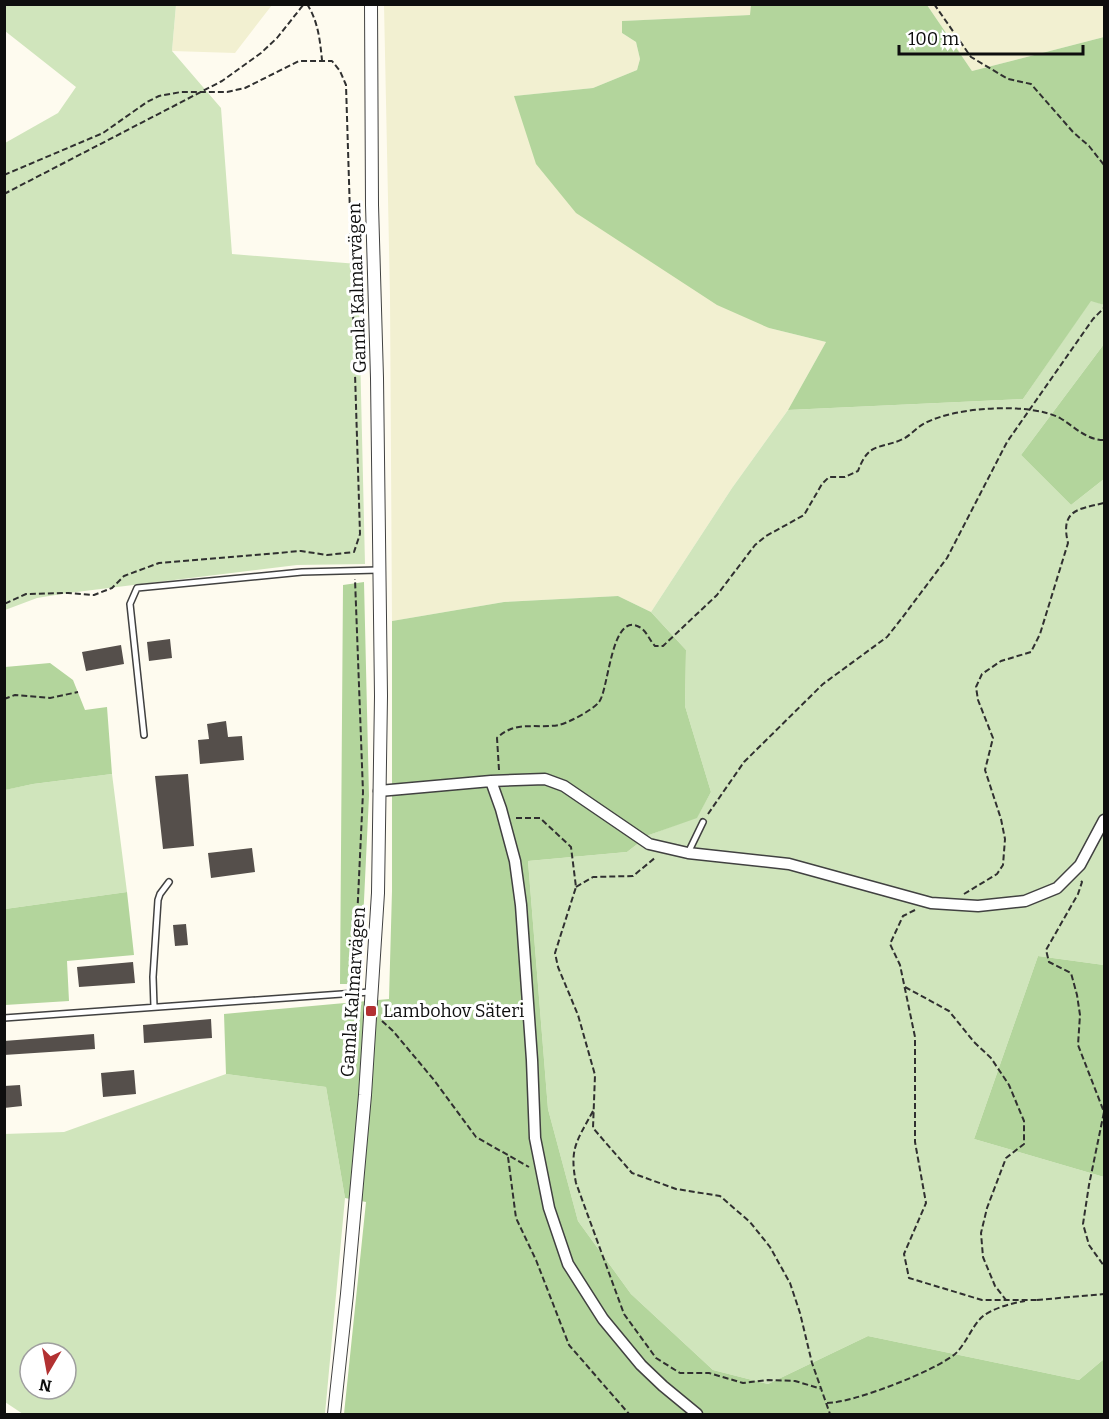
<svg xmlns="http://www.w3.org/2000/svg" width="1109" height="1419" viewBox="0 0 1109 1419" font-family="Bitter,serif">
<rect width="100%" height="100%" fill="#fefbef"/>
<path fill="#f2f0d1" d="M176,5H272L235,53L172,51Z
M384,5H751V15L623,21L622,33L636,42L640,59L637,70L593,88L515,96L769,328L826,342L788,410L732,488L651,612L618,596L504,602L392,621L390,296Z
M927,5H1104V37L972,71Z"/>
<path fill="#d0e5bc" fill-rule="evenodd" d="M5,4L176,5L172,51L221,108L232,254L358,264L365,564L297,565L68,593L37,598L5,610V143L58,113L76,87L5,31Z
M1091,300L1104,305V344L1021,455L1071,505L1104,479V965L1038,956L974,1139L1104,1177V1359L1079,1380L868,1336L768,1384L713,1370L631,1294L578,1221L548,1109L528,861L627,852L649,835L697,817L711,792L685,706L686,650L651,612L732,488L788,410L1023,399Z
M112,774L127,892L5,909L4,790L33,784Z
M226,1074L326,1087L345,1198L325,1414H23L5,1402L4,1134L64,1132ZM30,1353H66V1389H30Z"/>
<path fill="#b3d59c" d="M751,5H927L972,71L1104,37V305L1091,301L1023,399L788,410L826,342L769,328L717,305L576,213L536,164L514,96L593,88L637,70L640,59L636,42L622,33V21L750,15Z
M1104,344V479L1071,505L1021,455Z
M364,582L369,796L360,984H340L343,585Z
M618,596L651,612L686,650L685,706L711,792L697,818L649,835L627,852L528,861L548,1109L578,1221L631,1294L713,1370L768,1384L868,1336L1079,1380L1104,1359V1414H344L366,1202L345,1198L326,1087L226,1074L224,1014L389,999L392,891V621L504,602Z
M50,663L73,680L85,710L107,707L112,774L33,784L5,790V667Z
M127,892L134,955L67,961L69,1001L5,1005V909Z
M1038,956L1104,965V1177L974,1139Z"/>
<path fill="#554f4b" d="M170,639L172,658L149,661L147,642Z
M121,645L124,664L86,671L82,652Z
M226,721L228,737L242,736L244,760L200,764L198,740L209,739L207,724Z
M188,774L194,846L163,849L155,776Z
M252,848L255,872L211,878L208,853Z
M186,924L188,945L175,946L173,925Z
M133,962L135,983L79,987L77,967Z
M211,1019L212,1038L144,1043L143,1025Z
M94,1034L95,1049L4,1055V1041Z
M134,1070L136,1094L103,1097L101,1073Z
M20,1085L22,1106L4,1108V1086Z"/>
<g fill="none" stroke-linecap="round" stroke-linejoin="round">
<defs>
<path id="service" d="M144,735L130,604L137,588L302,572L378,570
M688,853L703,822
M154,1007L153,977L158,900L160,894L169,882
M4,1018L370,992"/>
<path id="minor" d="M491,781L545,779L564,786L649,844L688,853L789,864L931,903L978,906L1025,901L1057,888L1080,865L1104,820
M379,791L491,781L501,809L515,861L521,905L532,1060L535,1138L549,1208L568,1264L603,1319L641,1365L663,1386L697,1414"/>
<path id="tertiary" d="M334,1414L347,1294L365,1095L378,893L381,696L377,378L372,205L371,4"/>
</defs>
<use href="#service" stroke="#414141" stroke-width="8"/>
<use href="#minor" stroke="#414141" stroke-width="13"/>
<use href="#tertiary" stroke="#414141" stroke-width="14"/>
<path stroke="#303030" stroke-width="2" stroke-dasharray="6 3" stroke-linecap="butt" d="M307,4C318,21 320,40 322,60
M934,4L971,57L1008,79L1031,84L1073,132L1089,146L1104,165
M4,175L103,133L147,102L159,96L181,92H227L245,88L299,61H332L340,71L346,85L360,534L354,552L327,555L301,551L159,563L124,576L112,588L94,595L68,593L26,594L4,604
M4,194L222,81L261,53L277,38L304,4
M4,699L15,695L50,698L78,692
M499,770L497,738C516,720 535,729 559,725C568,723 593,710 599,702C609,690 611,608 641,628C647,632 650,641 655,646H663L717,595L755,545L766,536L804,515L822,484L829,477H845L858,471C869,441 879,450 903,439C911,435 917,427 925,423C956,407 1029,402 1060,418C1075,427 1086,440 1104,440
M708,814L744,762L823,684L887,637L902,618L947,558L1007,442L1093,319L1104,308
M516,818H540L571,847L576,887L555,953L558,967L578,1015L595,1075L593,1128L632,1173L676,1189L720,1196L750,1222L770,1247L790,1283L800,1313L812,1363L830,1414
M1081,881L1082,882L1078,894L1046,950L1049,962L1071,973L1077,995L1080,1015L1078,1045L1104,1112L1089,1185L1083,1224L1089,1245L1104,1266
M576,887L593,877L633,876L656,857
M964,894L997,874L1003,865L1005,839L1001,819L985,770L993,738L978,700L976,687L982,674L1001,661L1031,652L1040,634L1068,543C1060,510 1078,509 1104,503
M915,910L903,916L890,944L900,965L915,1037V1142L926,1203L904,1254L909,1278L982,1300H1038
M354,984L363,792L355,579
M905,987L949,1011L974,1042L991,1058L1009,1085L1024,1121V1144L1006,1158L987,1208L981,1233L983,1257L995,1286L1006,1300
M382,1021L393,1031L434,1080L476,1137L529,1167
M593,1111C577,1141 569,1148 576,1183L624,1314L656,1358L680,1373H709L743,1383L768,1380L795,1381L822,1389
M508,1157L516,1218L536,1260L569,1345L629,1414
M1037,1300L1104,1294
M827,1403C853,1403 935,1371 955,1354C966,1344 972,1326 982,1317C993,1308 1012,1303 1025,1301"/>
<use href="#service" stroke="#fff" stroke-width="5"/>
<use href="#minor" stroke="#fff" stroke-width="10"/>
<use href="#tertiary" stroke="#fff" stroke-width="12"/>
</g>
<rect fill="#b23132" stroke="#fff" stroke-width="2" x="365" y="1005" width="12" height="12" rx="3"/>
<g text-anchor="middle" stroke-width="6" stroke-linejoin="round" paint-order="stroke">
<g font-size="18" fill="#0e0e0e" stroke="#fff">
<text transform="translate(357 288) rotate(-92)" y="6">Gamla Kalmarvägen</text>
<text transform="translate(353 992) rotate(-86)" y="6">Gamla Kalmarvägen</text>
</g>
<g font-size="18" fill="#0e0e0e" stroke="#fff" text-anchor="start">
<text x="383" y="1017">Lambohov Säteri</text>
</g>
</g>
<rect width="1109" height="1419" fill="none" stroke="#0e0e0e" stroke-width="12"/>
<g transform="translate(48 1371) rotate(190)"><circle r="28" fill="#ffffff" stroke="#9f9f9f" stroke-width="1.5"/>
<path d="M0-4.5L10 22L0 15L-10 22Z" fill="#b23132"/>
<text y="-9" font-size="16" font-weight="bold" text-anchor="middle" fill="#0e0e0e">N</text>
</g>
<path d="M899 45v9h184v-9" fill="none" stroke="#0e0e0e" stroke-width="3"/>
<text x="908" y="45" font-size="18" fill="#0e0e0e" stroke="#ffffff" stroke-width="4.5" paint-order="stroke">100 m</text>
</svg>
